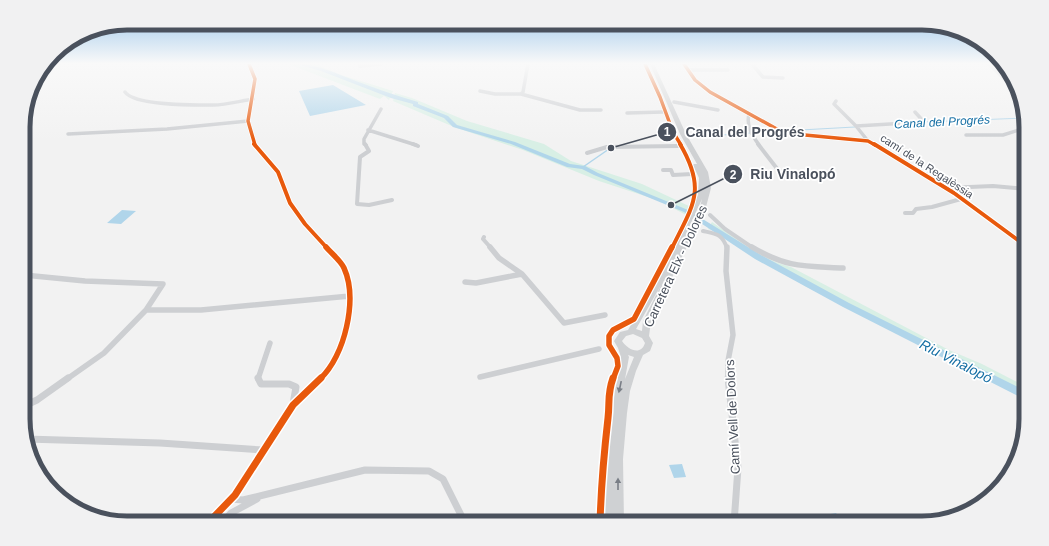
<svg xmlns="http://www.w3.org/2000/svg" width="1049" height="546" viewBox="0 0 1049 546" font-family="Arial,sans-serif">
<rect width="100%" height="100%" fill="#f2f2f2"/>
<path fill="#d8efe5" d="M288,64H316L338,74L393,91L389,100L384,96L380,99Z
M395,93L412,98L467,121L544,144L571,161L642,184L691,207L686,215L660,201L599,181L523,150L454,127L393,101Z
M712,222C736,238 762,260 791,267L949,350L982,364L1017,382L1026,389V399L805,286L718,232L708,229Z"/>
<path fill="#b0d5ea" d="M333,85L366,105L310,116L299,91Z
M122,210L136,211L121,224L107,223Z
M682,464L686,477L674,478L669,465Z
M836,513L843,523H796L794,521Z"/>
<g fill="none" stroke-linecap="round" stroke-linejoin="round">
<path stroke="#b0d5ea" stroke-width="1" d="M924,122L1025,118
M782,131L855,127
M752,133L778,131
M696,137L750,133"/>
<path stroke="#b0d5ea" stroke-width="1.5" d="M583,167L609,149"/>
<path fill="#b0d5ea" fill-rule="evenodd" d="M297,64C318,64 337,74 356,81C377,89 397,96 418,102V104L448,116L457,125L515,142L570,164L585,166L598,173L688,210L761,255L849,303L1026,391V400L843,307L755,259L684,212L594,175L582,169L567,167L511,144L453,127L444,118L413,106V104L391,98L321,71Z"/>
<path stroke="#cdcfd2" stroke-width="3.5" d="M249,64L255,79L248,121L255,145
M684,64L695,80L710,92L784,133L868,141L875,145
M752,64L763,77L783,78
M989,64L1016,90
M360,66L381,64
M992,66H1004
M688,70H728
M480,91L495,94H521L523,92L528,64
M125,92C135,106 195,105 213,105C226,105 240,101 253,99
M521,94L580,110H601
M836,101L834,104L856,126
M674,102L718,110
M627,113L663,112
M749,114C746,126 752,135 759,145
M368,130L416,145
M68,134L167,129L248,121
M966,135H1003L1025,128
M868,141L856,126L924,122L915,112
M366,145L364,144V139L381,109"/>
<path stroke="#cdcfd2" stroke-width="4" d="M254,144L278,172L290,203L305,224L327,248
M365,144L369,151L360,157L357,204L369,205L392,200
M413,144L418,146
M758,144L782,175H789
M874,144L954,193L1026,246
M587,153L607,147L678,146
M663,170H671L673,175L692,174
M946,188L993,186L1025,189
M905,213H913L916,209L932,207L961,199
M710,215L725,229L753,248
M703,231C717,234 722,234 727,248
M484,237L483,239L491,248"/>
<path stroke="#cdcfd2" stroke-width="5.5" d="M490,247L499,258L522,274
M727,247L726,271L733,335L728,361V379
M752,247C787,268 804,266 843,268
M24,275L85,281L163,284L146,310H201L350,296
M465,282L476,283L522,274L564,323L605,315
M480,377L599,349
M67,379L104,353L146,310
M258,379L270,343
M320,379C345,356 358,299 344,268C341,261 331,253 326,247"/>
<path stroke="#cdcfd2" stroke-width="7" d="M258,378L261,384H289L296,387L293,404
M728,378L738,468L734,523
M24,406L37,400L68,378
M26,439L160,443L263,450
M231,499L243,500L365,470L429,471L443,479L465,523
M208,523L235,495L293,405L321,378
M223,523L231,513L257,499"/>
<path fill="#cfd1d3" fill-rule="evenodd" d="M650,64H654L686,134L708,172L711,188L706,207L651,321L649,336L653,343L650,351L643,355L636,371L630,391L627,413L623,459L624,523H604L605,459L608,424L621,357L618,348L614,341L620,332L628,330L666,265L698,195L699,178L693,165L694,164H697L680,134ZM702,199L700,207L685,236ZM661,285L643,321L642,331L636,329ZM633,334L642,338L645,343C641,356 628,350 622,341L626,336ZM628,355L634,357L625,379L629,357Z"/>
<defs>
<path id="cycleway-far3" d="M249,64L255,79L248,121L255,145
M645,64L660,97L673,132L681,145
M684,64L695,80L710,92L784,133L868,141L875,145"/>
<path id="cycleway-far2" d="M254,144L278,172L290,203L305,224L327,248
M874,144L954,193L1026,246
M672,248C693,205 707,190 680,144"/>
<path id="cycleway-far1" d="M320,379C345,356 358,299 344,268C341,261 331,253 326,247
M613,379L618,366L617,358L609,345V336L613,330L634,319L672,247"/>
<path id="cycleway" d="M208,523L235,495L293,405L321,378
M600,523C601,488 604,453 608,418C610,401 607,395 613,378"/>
</defs>
<use href="#cycleway-far3" stroke="#fff" stroke-width="5"/>
<use href="#cycleway-far2" stroke="#fff" stroke-width="6"/>
<use href="#cycleway-far1" stroke="#fff" stroke-width="8"/>
<use href="#cycleway" stroke="#fff" stroke-width="10"/>
<use href="#cycleway-far3" stroke="#e8590c" stroke-width="3.5"/>
<use href="#cycleway-far2" stroke="#e8590c" stroke-width="4"/>
<use href="#cycleway-far1" stroke="#e8590c" stroke-width="5.5"/>
<use href="#cycleway" stroke="#e8590c" stroke-width="7"/>
</g>
<defs><path id="oneway-solid" d="M-6-.8H1V-3.2L6.5 0L1 3.2V.8H-6Z"/></defs>
<g fill="#797e86">
<use href="#oneway-solid" transform="translate(620 387) rotate(102)"/>
<use href="#oneway-solid" transform="translate(618 484) rotate(-90)"/>
</g>
<linearGradient id="sky" x2="0" y2="1"><stop stop-color="#91c1e9"/><stop offset="0.45" stop-color="#f9f9f9"/><stop offset="1" stop-color="#f9f9f9" stop-opacity="0"/></linearGradient>
<rect width="1049" height="141" fill="url(#sky)"/>
<g text-anchor="middle" stroke-width="3.5" stroke-linejoin="round" paint-order="stroke">
<g font-size="11" fill="#4a515d" stroke="#fff">
<text transform="translate(927 166) rotate(33)" y="4">camí de la Regalèssia</text>
</g>
<g font-size="12" font-style="italic" fill="#166fa4" stroke="#fff">
<text transform="translate(942 122) rotate(-3)" y="4">Canal del Progrés</text>
</g>
<g font-size="13" fill="#4a515d" stroke="#fff">
<text transform="translate(675 266) rotate(-65)" y="5">Carretera Elx - Dolores</text>
<text transform="translate(732 417) rotate(-93)" y="5">Camí Vell de Dolors</text>
</g>
<g font-size="14" font-style="italic" fill="#166fa4" stroke="#fff">
<text transform="translate(956 361) rotate(27)" y="5">Riu Vinalopó</text>
</g>
</g>
<path d="M0 0H1049V546H0ZM127 30H922A97 97 0 0 1 1019 127V419A97 97 0 0 1 922 516H127A97 97 0 0 1 30 419V127A97 97 0 0 1 127 30Z" fill="#f1f1f2" fill-rule="evenodd"/>
<path fill="none" stroke="#4a515d" stroke-width="5" d="M127 30H922A97 97 0 0 1 1019 127V419A97 97 0 0 1 922 516H127A97 97 0 0 1 30 419V127A97 97 0 0 1 127 30Z"/>
<path fill="none" stroke="#4a515d" stroke-width="1.5" d="M611 148L667 132M671 205L733 174"/>
<g fill="#4a515d" stroke="#fff" stroke-width="1.5">
<circle cx="611" cy="148" r="4"/>
<circle cx="671" cy="205" r="4"/>
<circle cx="667" cy="132" r="10"/>
<circle cx="733" cy="174" r="10"/>
</g>
<g font-size="12" text-anchor="middle" font-weight="bold" fill="#fff">
<text x="667" y="136">1</text>
<text x="733" y="179">2</text>
</g>
<g font-size="14" text-anchor="middle" font-weight="bold" fill="#4a515d" stroke="#fff" stroke-width="3.5" stroke-linejoin="round" paint-order="stroke">
<text x="745" y="137">Canal del Progrés</text>
<text x="793" y="179">Riu Vinalopó</text>
</g>
</svg>
